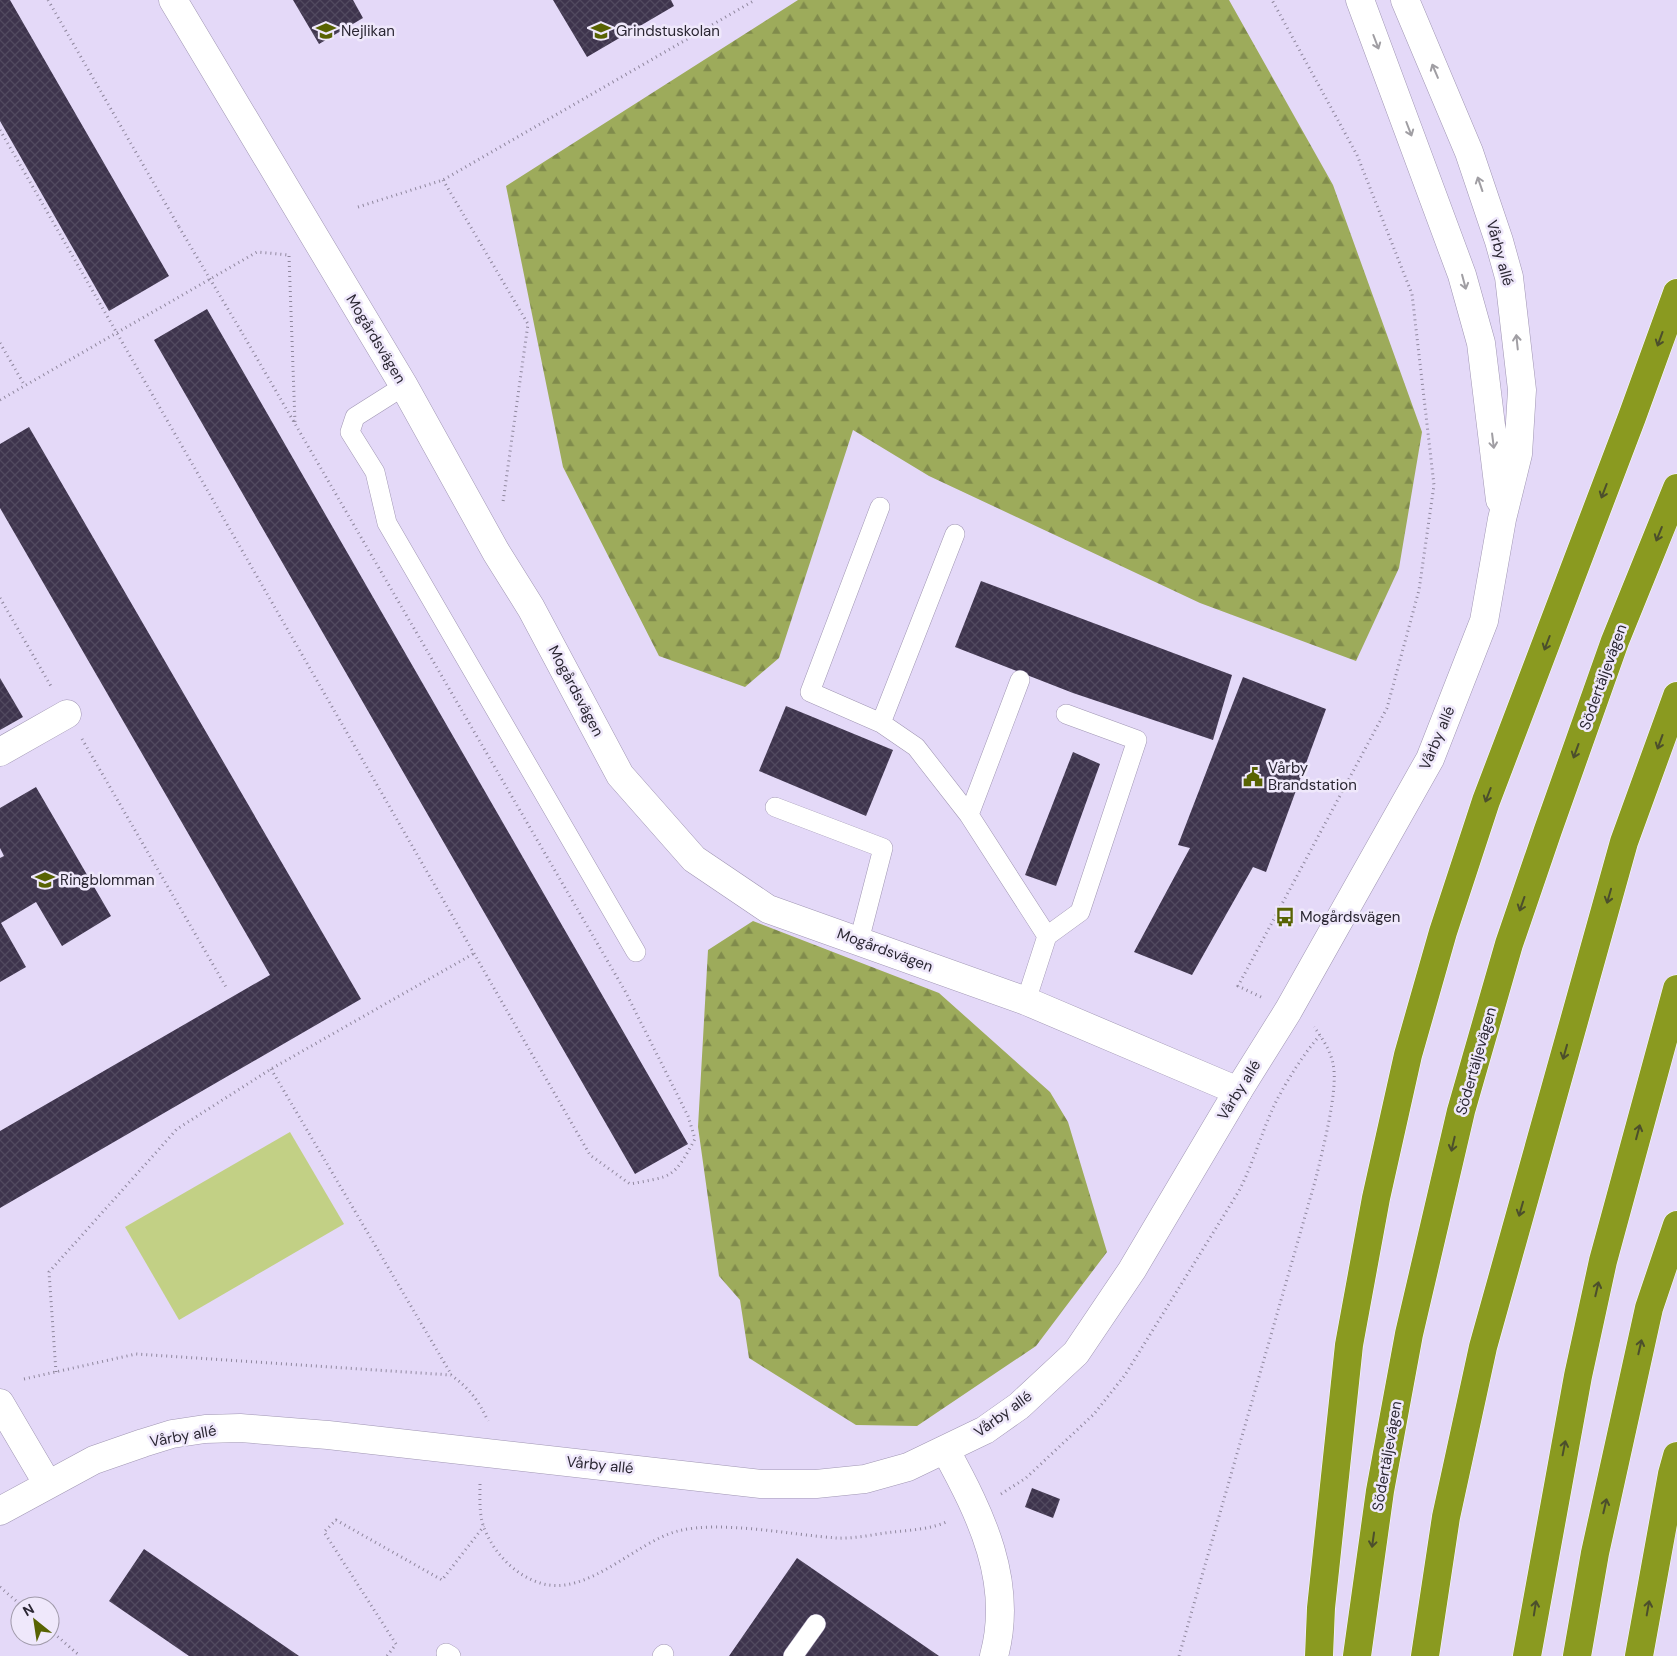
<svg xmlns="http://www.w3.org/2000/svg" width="1677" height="1656" viewBox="0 0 1677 1656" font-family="'DM Sans',sans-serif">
<defs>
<pattern id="forest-firs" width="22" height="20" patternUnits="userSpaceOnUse" patternTransform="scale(1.25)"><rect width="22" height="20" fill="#9dab5b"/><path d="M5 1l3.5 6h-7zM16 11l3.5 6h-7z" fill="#808b4c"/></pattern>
<pattern id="building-cross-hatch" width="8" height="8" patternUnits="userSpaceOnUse" patternTransform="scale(1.25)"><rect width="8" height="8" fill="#3e344d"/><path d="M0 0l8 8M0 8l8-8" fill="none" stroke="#51495f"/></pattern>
</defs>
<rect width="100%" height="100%" fill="#e4d9f8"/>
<path fill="url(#forest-firs)" d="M798,0H1229L1333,185L1422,432L1399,568L1356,661L1200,603L929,476L853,430L779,658L745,687L659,656L563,467L506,186Z
M753,921L939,993L1050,1092L1068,1122L1107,1252L1036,1346L917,1426L856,1425L749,1358L740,1300L719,1276L698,1127L708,950Z"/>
<path fill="#c2d085" d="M290,1132L344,1224L179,1320L125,1227Z"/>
<path fill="url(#building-cross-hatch)" d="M0,0H10L169,276L109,311L0,121Z
M293,0H353L363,18L319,44Z
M553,0H671L674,6L587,57Z
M207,309L688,1144L635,1174L154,340Z
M29,427L361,999L0,1208V1131L270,975L0,508V444Z
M981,581L1232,675L1213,740L1073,693L955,647Z
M1243,677L1326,709L1266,872L1253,867L1192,975L1134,952L1190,848L1178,845Z
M0,678L23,717L0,730Z
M786,706L893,750L866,816L759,771Z
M1073,752L1100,764L1056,886L1025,875Z
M36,787L111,916L62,946L36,902L1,923L26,967L0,982V858L4,856L0,848V808Z
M1032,1488L1060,1499L1053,1518L1025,1507Z
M144,1549L299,1656H189L109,1601Z
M797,1558L939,1656H729Z"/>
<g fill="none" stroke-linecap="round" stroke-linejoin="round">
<defs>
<path id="service" d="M404,386L355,417L350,432L375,472L387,523L636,952
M880,507L810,692L881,723L916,747L969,815
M1020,680L969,815L1047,936
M881,723L955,534
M775,807L883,848L859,941
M1026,1001L1047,936L1080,912L1137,740L1066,714
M446,1653L451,1656
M662,1656L664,1654
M793,1656L816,1624"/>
<path id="minor" d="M173,0L404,386L496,552L531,608L620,775L694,859L768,909L1026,1001L1238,1091
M0,752L67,714
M0,1403L47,1483
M946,1451C981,1515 1014,1582 994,1656"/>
<path id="tertiary" d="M1360,0L1462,275L1481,343L1500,500
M0,1511L94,1460L143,1443L172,1434L205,1429L240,1428L328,1435L761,1484H816L865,1479L908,1467L985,1430L1019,1406L1076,1353L1132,1270L1238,1091L1288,1011L1430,759L1484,621L1502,519L1518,454L1522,390L1509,277L1499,241L1469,152L1405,0"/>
<path id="motorway" d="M1319,1656L1321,1608L1349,1345L1376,1198L1408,1055L1443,932L1486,801L1632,417L1677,293
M1357,1656L1380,1491L1409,1334L1461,1111L1509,944L1548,830L1615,641L1677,488
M1425,1656L1446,1517L1483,1347L1624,842L1677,696
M1527,1656L1578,1376L1603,1261L1677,989
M1577,1656L1595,1553L1649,1308L1677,1225
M1639,1656L1672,1474L1677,1456"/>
</defs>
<use href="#service" stroke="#a096b3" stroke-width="20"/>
<use href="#minor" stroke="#a096b3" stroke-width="29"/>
<use href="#tertiary" stroke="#a096b3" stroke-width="29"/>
<use href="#motorway" stroke="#fff" stroke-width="29"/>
<path stroke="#8f879d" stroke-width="3" stroke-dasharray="1 4" stroke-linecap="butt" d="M48,0L179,227
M0,130L590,1155L630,1184C673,1176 673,1179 695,1139L688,1116L625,991L241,331
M443,180L528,324L503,502
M358,207L443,180L755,0
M289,256L295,423
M0,343L25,386
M0,400L257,252L289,255
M0,598L52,688
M82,739L226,987
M1261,997L1238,986L1387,708L1419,590L1434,485L1412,294L1357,155L1272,0
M271,1069L451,1374
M56,1372L49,1272L177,1129L271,1069L473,954
M24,1379L136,1354L451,1375C469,1388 479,1401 488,1421
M480,1484C480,1498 479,1512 483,1525C492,1551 514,1575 540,1583C587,1598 635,1542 678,1531C720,1520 792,1535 837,1538C855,1539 875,1534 893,1532C911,1530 933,1529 948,1521
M1001,1494L1026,1478L1094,1414L1125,1375L1239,1191C1255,1160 1263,1126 1279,1096C1291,1074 1304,1054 1320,1035
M0,1587L22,1606
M50,1630L80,1656
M387,1656L396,1644L324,1532L336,1520L442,1580L484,1526
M1179,1656L1316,1178C1322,1152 1339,1089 1333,1064C1331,1052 1322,1037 1314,1027"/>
<use href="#service" stroke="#fff" stroke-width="19"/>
<use href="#minor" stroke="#fff" stroke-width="28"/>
<use href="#tertiary" stroke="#fff" stroke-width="28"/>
<use href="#motorway" stroke="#8a9a20" stroke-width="28"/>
<path stroke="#8f879d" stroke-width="3" stroke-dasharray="1 4" stroke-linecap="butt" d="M179,227L241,331"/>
</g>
<defs><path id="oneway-shaft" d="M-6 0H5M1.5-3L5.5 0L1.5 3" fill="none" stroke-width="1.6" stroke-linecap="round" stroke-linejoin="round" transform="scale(1.25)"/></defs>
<g stroke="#a09ea3">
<use href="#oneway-shaft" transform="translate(1376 42) rotate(69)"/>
<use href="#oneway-shaft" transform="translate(1435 71) rotate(-113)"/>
<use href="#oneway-shaft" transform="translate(1409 129) rotate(69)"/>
<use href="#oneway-shaft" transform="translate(1480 184) rotate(-109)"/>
<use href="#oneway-shaft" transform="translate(1464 282) rotate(75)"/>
<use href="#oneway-shaft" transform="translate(1517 342) rotate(-96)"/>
<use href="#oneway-shaft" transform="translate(1493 441) rotate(83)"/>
</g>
<g stroke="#4c4f2c">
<use href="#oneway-shaft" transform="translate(1660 339) rotate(110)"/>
<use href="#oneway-shaft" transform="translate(1604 491) rotate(111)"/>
<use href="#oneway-shaft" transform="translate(1659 534) rotate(112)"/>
<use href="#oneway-shaft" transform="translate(1547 643) rotate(111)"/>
<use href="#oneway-shaft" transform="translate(1660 742) rotate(110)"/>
<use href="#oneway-shaft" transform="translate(1576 751) rotate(110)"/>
<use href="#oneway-shaft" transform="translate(1488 795) rotate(111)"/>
<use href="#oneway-shaft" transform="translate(1609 896) rotate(106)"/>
<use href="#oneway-shaft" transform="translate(1522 904) rotate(109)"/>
<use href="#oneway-shaft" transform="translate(1565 1052) rotate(106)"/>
<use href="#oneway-shaft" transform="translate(1638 1132) rotate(-75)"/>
<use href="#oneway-shaft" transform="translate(1453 1144) rotate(103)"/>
<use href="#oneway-shaft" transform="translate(1521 1209) rotate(106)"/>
<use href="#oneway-shaft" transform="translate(1597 1289) rotate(-77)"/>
<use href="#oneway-shaft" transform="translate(1640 1347) rotate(-77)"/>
<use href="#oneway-shaft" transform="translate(1564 1448) rotate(-79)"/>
<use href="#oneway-shaft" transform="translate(1605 1506) rotate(-77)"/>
<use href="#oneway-shaft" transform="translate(1373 1540) rotate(98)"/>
<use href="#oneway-shaft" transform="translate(1535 1608) rotate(-81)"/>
<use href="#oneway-shaft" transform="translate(1648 1608) rotate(-80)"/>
</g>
<defs>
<symbol id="school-bare" viewBox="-9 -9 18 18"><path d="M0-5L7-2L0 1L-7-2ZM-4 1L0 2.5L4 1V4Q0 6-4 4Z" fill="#586302" stroke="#efe8fb" stroke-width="2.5" paint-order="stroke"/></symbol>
<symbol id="civic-bare" viewBox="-9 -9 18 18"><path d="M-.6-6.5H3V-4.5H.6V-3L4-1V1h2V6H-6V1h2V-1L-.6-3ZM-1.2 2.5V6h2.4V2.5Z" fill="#586302" stroke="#efe8fb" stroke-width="2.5" paint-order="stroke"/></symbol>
<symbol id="bus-bare" viewBox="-9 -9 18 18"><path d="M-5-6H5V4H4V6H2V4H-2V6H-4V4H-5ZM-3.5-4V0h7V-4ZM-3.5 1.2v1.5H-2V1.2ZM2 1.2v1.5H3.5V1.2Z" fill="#586302" stroke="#efe8fb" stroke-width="2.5" paint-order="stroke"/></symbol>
</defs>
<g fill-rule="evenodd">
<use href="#school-bare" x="312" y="17" width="28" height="28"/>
<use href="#school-bare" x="587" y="17" width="28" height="28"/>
<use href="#civic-bare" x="1239" y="763" width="28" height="28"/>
<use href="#school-bare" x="31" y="866" width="28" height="28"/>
<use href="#bus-bare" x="1271" y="903" width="28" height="28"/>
</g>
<g text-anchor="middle" stroke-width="5" stroke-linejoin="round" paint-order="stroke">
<g font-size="15" fill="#2b2733" stroke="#efe8fb" text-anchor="start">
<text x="341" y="36">Nejlikan</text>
<text x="616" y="36">Grindstuskolan</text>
<text x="1268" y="773">Vårby<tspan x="1268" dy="17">Brandstation</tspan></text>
<text x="60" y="885">Ringblomman</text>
<text x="1300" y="922">Mogårdsvägen</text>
</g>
<g font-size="15" fill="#2b2733" stroke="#efe8fb">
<text transform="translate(1500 253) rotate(75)" y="5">Vårby allé</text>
<text transform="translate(376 339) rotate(59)" y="5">Mogårdsvägen</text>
<text transform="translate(1603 677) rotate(-70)" y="5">Södertäljevägen</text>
<text transform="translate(576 691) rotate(62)" y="5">Mogårdsvägen</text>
<text transform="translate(1437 738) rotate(-67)" y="5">Vårby allé</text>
<text transform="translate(885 950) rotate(20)" y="5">Mogårdsvägen</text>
<text transform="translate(1476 1061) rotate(-74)" y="5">Södertäljevägen</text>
<text transform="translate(1239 1090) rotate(-58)" y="5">Vårby allé</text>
<text transform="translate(1003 1414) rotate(-36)" y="5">Vårby allé</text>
<text transform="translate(183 1436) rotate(-10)" y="5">Vårby allé</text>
<text transform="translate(1387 1456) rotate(-80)" y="5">Södertäljevägen</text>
<text transform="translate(600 1465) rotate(6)" y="5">Vårby allé</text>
</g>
</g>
<g transform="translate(35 1621) rotate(330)"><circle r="24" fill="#efe8fb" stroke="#a19bab"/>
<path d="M0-4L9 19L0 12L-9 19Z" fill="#586302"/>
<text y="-8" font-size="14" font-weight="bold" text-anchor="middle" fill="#2b2733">N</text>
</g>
</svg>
